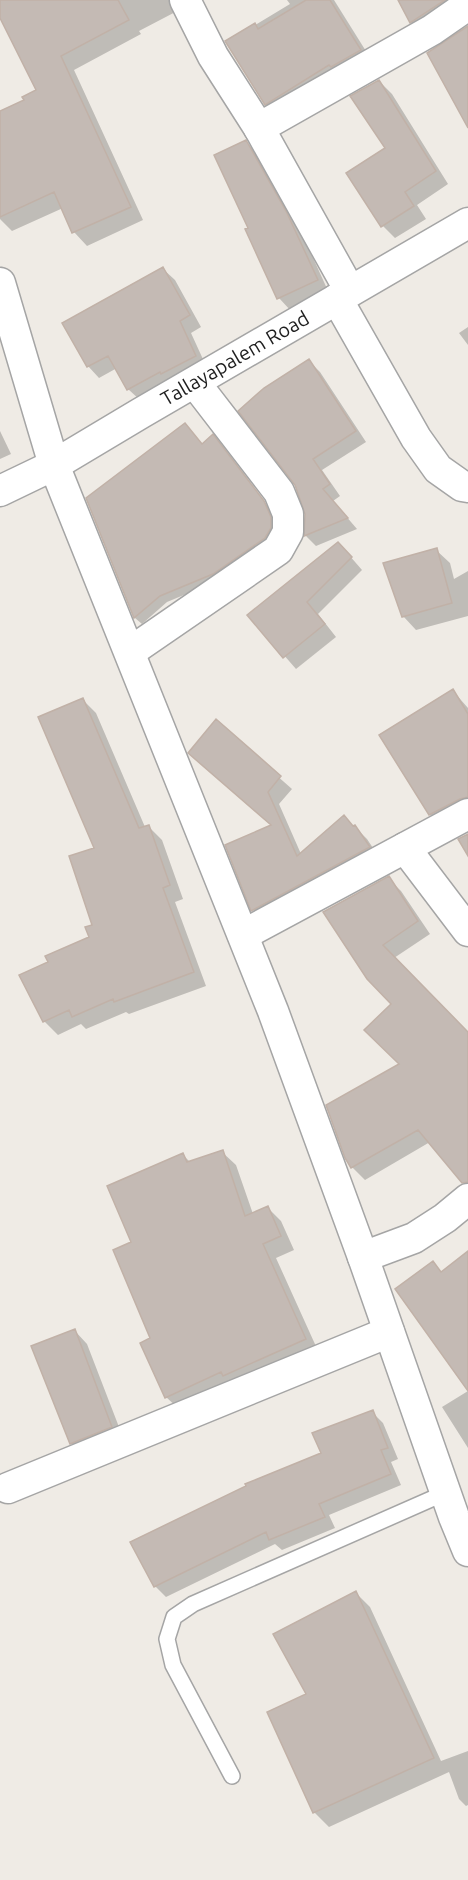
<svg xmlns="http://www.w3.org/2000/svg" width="468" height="1880" viewBox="0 0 468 1880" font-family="Ubuntu,sans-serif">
<rect width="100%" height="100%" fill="#efebe5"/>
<path fill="#0003" d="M0,0H189L183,8L139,31L141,34L74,70L143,220L87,246L74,232L63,208L12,231L0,219V112L26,101L38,91L0,15Z
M287,0H334L374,64L279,117L266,104L227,42L290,4Z
M399,0H466L424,34L411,22Z
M379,81L392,94L448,184L417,205L426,219L395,238L383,226L387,148Z
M246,142L258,154L299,227L329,293L291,311L279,298L250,229Z
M163,269L175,280L201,327L191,333L207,368L140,400L128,389L117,368L99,378L88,366Z
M468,327V345L459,333Z
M309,361L320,372L366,442L322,470L340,496L333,501L357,529L316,546L306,536Z
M0,431L11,454L0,459Z
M219,443L270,509L277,525V535L220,580L167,602L142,624L135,618L88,499L203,445Z
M436,550L450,563L454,579L468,571V616L416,630L403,616Z
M349,555L362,570L318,614L336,637L296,669L249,615Z
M453,691L468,708V814L443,827L430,815L381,735Z
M83,700L96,713L145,827L148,826L162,840L183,899L175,902L206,986L129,1014L126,1012L86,1029L81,1024L58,1035L44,1021L21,976L50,962L91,938L94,926L96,849Z
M216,722L292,789L279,804L301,854L355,827L367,839L381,860L265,922L253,910L272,826Z
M388,878L401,891L430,934L394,958L468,1034V1186L430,1142L365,1180L352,1167L401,1064L393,1004L369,979Z
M222,1152L236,1165L253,1214L267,1207L281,1221L294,1250L276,1258L319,1353L180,1410L166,1397L133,1243L183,1155L191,1163Z
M75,1331L87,1344L124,1440L84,1456L71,1443Z
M468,1391V1448L442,1407Z
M372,1412L383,1423L398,1459L391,1462L401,1485L329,1515L335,1528L282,1550L275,1544L166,1597L155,1586Z
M356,1593L370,1607L441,1761L468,1751V1805L466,1806L459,1799L449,1772L329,1827L314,1812Z"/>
<path fill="#c4bab4" stroke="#c1b1a7" stroke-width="1.5" d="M0,0H118L129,20L61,56L131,207L72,233L54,192L0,217V111L24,100L22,97L36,90L0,18Z
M306,0H330L361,50L331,67L329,65L265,105L225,41L255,23L258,29Z
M398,0H445L410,23Z
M468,26V128L427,53Z
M379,80L436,171L405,192L414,206L381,227L346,173L385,148L350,96Z
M246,140L287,213L318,280L277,299L245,229L248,228L214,155Z
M163,267L190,315L180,321L196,356L161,374L160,372L127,390L108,356L87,367L62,323Z
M309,359L356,431L313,459L330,484L323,489L348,518L304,536L305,514L295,485L238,411L264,388Z
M185,423L202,444L213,434L264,501L271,517V528L265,538L213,574L160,596L134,618L86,498Z
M338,542L352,557L307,602L325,624L283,658L247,615Z
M437,548L452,603L402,617L383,563Z
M453,689L468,714V797L460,799L429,815L379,735Z
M83,698L139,828L149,825L170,885L163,888L194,972L114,1002L113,999L72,1017L69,1010L43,1022L19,975L48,962L45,956L89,937L85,927L92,925L69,856L94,848L38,717Z
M216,719L281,776L268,792L297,856L344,815L353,826L355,825L370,847L251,911L225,845L271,825L188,753Z
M468,834V856L458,839Z
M389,876L418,921L383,945L468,1032V1182L462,1183L418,1130L351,1168L345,1158L326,1105L399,1064L364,1030L391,1004L367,979L323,912Z
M223,1150L245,1216L268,1206L281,1236L263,1244L306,1339L223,1376L221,1372L165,1398L140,1343L150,1338L113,1250L131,1242L107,1186L183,1153L187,1162Z
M468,1251V1391L395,1289L433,1261L441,1272Z
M75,1329L112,1427L70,1444L31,1346Z
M373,1410L388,1448L381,1450L391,1474L319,1504L325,1517L269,1540L266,1532L154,1587L130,1542L246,1486L245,1484L321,1453L312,1433Z
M356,1591L434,1758L313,1813L267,1712L306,1694L273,1634Z"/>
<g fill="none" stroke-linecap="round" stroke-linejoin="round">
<defs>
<path id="lane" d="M232,1776L173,1665L167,1639L174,1617L193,1604L445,1493"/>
<g id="street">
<path d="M185,0L213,56L259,128L350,291"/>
<path d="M259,128L432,30L468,5"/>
<path d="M0,283L54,465L273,1011L363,1257L414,1238L445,1218L468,1199"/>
<path d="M337,299L416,438L438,469L462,486L468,487"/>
<path id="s1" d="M0,491L54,465L141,413L468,223"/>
<path d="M130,652L278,550L288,532V514L279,492L195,383"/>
<path d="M405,848L468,931"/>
<path d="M243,935L468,814"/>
<path d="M363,1257L454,1517L468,1551"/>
<path d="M8,1488L389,1332"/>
</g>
</defs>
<use href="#lane" stroke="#a5a5a5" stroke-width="18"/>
<use href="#street" stroke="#a5a5a5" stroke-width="33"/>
<use href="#lane" stroke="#fff" stroke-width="15"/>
<use href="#street" stroke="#fff" stroke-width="30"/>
</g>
<g text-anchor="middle" stroke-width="4.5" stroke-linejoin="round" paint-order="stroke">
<g font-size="20" fill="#1e1e1e" stroke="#fff">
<text dy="7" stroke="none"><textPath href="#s1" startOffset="270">Tallayapalem Road</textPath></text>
</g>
</g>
</svg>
